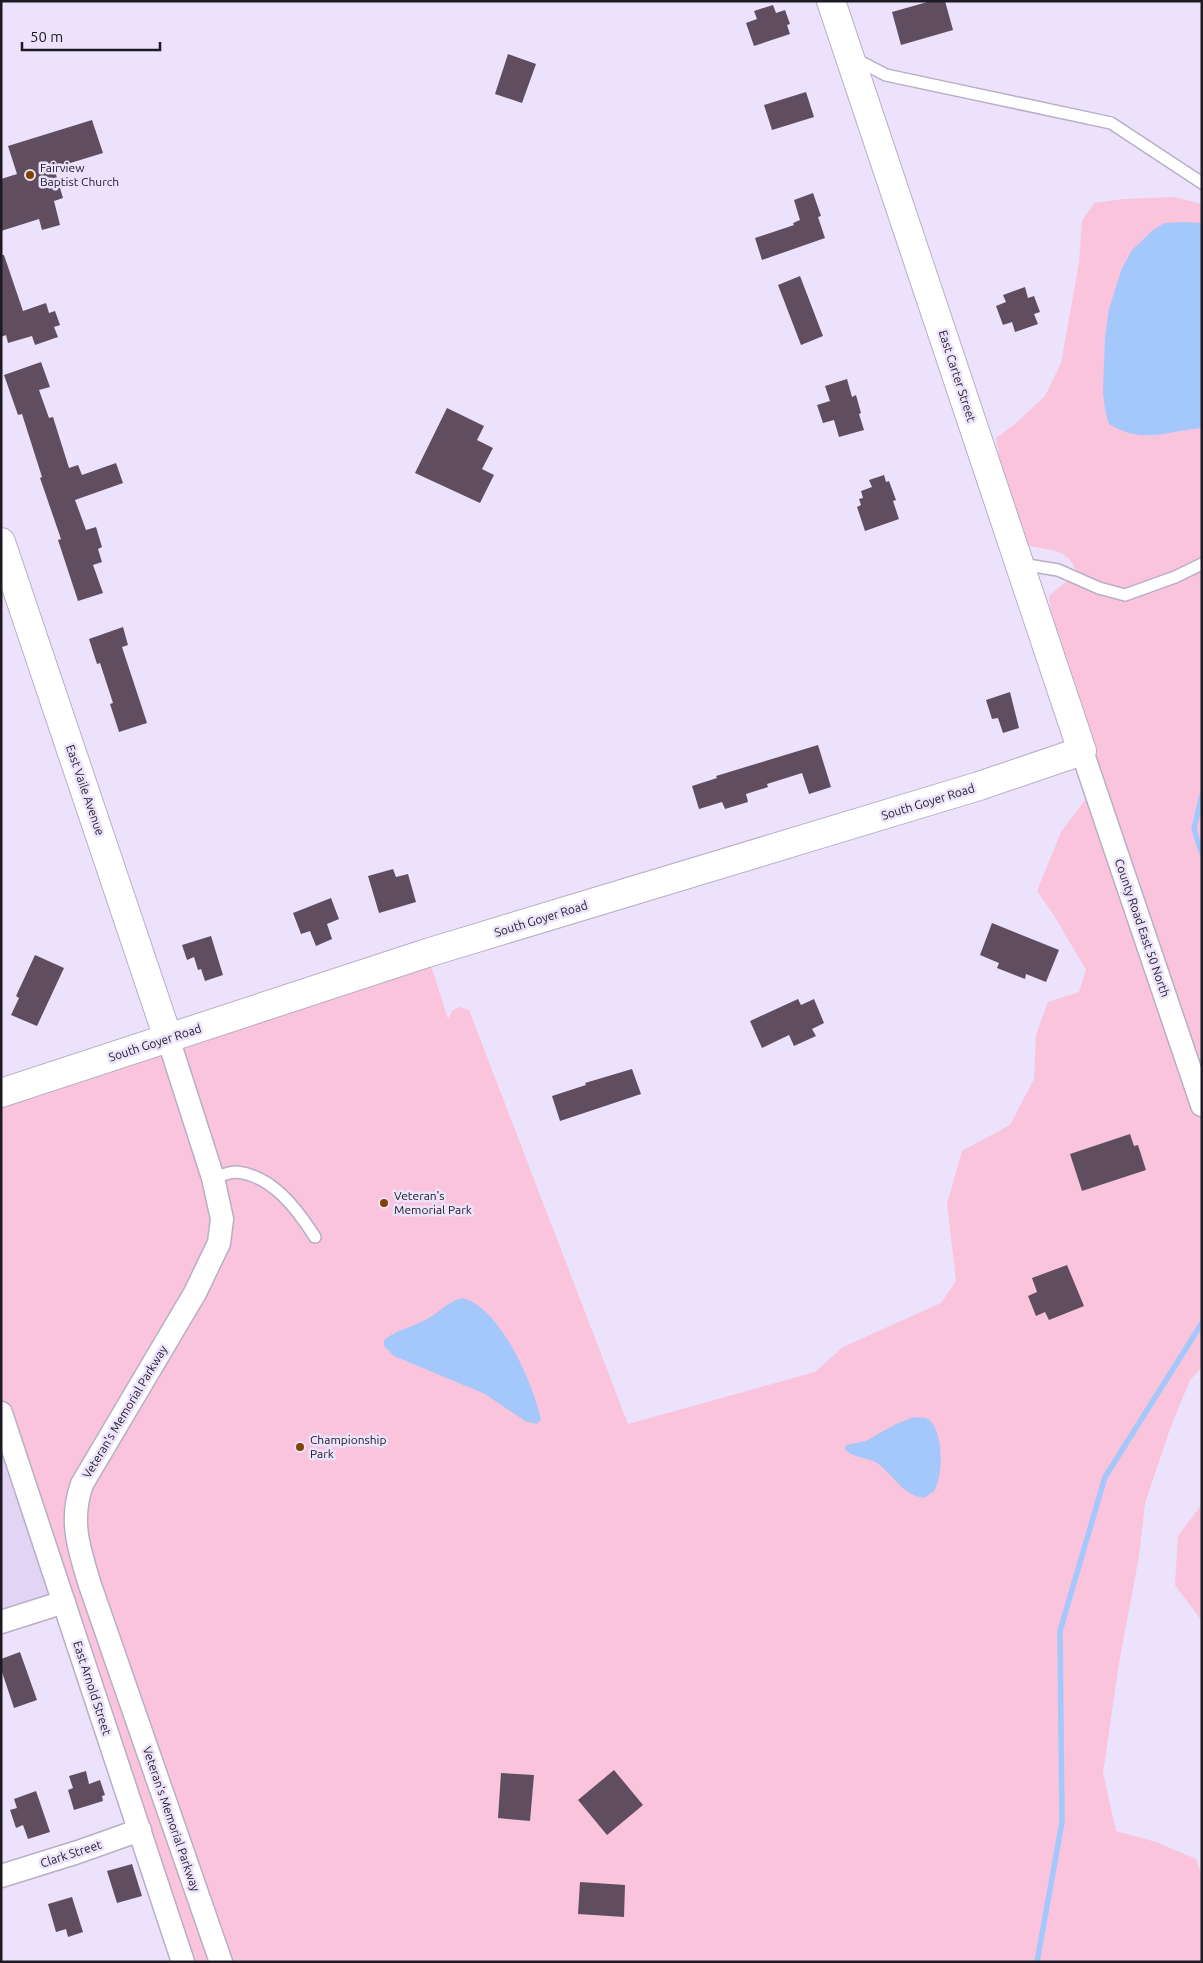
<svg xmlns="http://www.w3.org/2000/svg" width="1203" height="1963" viewBox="0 0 1203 1963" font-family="Ubuntu,sans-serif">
<rect width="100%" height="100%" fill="#ece2fb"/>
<path fill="#e1d4f4" d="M1,1413L64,1602L1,1621Z"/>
<path fill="#fac4dc" d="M1174,197L1202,204V1072L1052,625L1049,596L1076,573C1069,546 1049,552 1027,545L1001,466L996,438L1015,424L1045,396L1061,363L1079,263L1082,221L1094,203L1123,199Z
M1094,788L1202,1105V1367L1190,1380L1170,1429L1145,1503L1139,1556L1119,1663L1103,1773L1116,1831L1156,1842L1196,1859L1202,1876V1962H183L1,1413V1092L427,953L448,1019L452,1011L459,1007L469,1010L628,1424L815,1372L843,1347L941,1303L956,1281L947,1204L962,1151L1010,1125L1034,1079L1036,1035L1048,1002L1079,992L1086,970L1055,917L1037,891L1061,832Z
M1202,1504V1621L1175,1585L1178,1536Z"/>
<path fill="#a4c7fc" d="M1182,222L1202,223V428C1166,431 1144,445 1109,424L1105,410L1103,392L1105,337L1109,309L1122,268L1132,250L1152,231L1164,223Z
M462,1298C500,1306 533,1384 541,1419L537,1424L525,1421L485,1394L394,1356L384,1346V1340C396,1330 413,1327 427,1319C440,1312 447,1302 462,1298Z
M914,1417C917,1418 923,1417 926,1418C944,1426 944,1477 934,1491C932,1493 927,1496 924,1498C902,1495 894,1475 877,1463C868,1457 851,1458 845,1449L846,1445L866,1441L896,1424Z"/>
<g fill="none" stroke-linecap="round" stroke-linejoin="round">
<path stroke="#a4c7fc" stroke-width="5.5" d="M1202,795L1194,829L1202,854
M1037,1962L1062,1822L1060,1631L1105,1477L1202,1323"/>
</g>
<path fill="#604e60" d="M931,1H945L953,30L901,45L892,12Z
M773,5L776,13L785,10L790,24L787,25L790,34L754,46L746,23L757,19L754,11Z
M508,54L536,64L522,103L495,94Z
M806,92L814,117L772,130L764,105Z
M92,120L103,153L54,168L63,198L54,201L60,225L42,230L39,219L1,231V179L17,174L8,146Z
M813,193L821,216L818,217L825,238L762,260L755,238L794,225L793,223L800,220L794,200Z
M1,255H4L23,311L46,303L49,313L55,311L60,325L54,327L58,337L35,345L32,336L8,343L6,335L1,337Z
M800,276L823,336L801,345L778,285Z
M1025,287L1028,298L1034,296L1040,312L1034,314L1038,324L1015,332L1012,322L1003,325L996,306L1006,302L1003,295Z
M41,362L50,387L39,390L49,418L53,417L69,468L78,465L82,475L116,463L123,483L75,500L86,530L96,527L102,547L98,549L102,562L93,565L103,593L78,601L58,540L61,539L40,478L42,477L22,414L18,415L4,375Z
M847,379L852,397L856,395L861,413L859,414L864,430L839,437L834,420L823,423L817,405L830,401L825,386Z
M447,408L484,426L477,440L493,448L482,469L494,475L480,503L415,473Z
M884,475L886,482L889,481L896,500L893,501L899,519L865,531L857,507L861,505L859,499L863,498L861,491L872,487L869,480Z
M123,627L128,645L122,647L147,723L119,732L110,704L113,703L100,663L97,664L89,639Z
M1010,692L1019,728L1003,733L998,718L992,719L986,700Z
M818,745L831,787L809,794L802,773L767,784L768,787L746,794L748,802L725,809L722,802L699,809L692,786L717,778L716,776Z
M393,869L396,877L408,874L416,902L379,913L368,876Z
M331,898L339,919L327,924L332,939L316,946L310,931L301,934L293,913Z
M992,923L1059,950L1046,982L1026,974L1025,979L997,968L999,963L980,955Z
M211,936L223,975L205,981L201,969L198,970L194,957L187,960L182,945Z
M35,955L64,968L37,1026L11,1015L19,998L16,996Z
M798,999L801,1005L814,999L824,1023L812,1029L816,1036L794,1046L789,1035L762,1048L750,1021Z
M632,1069L641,1094L560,1121L552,1096L586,1085L585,1083Z
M1130,1134L1134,1146L1138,1145L1146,1170L1082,1191L1070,1154Z
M1067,1265L1084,1306L1049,1320L1045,1312L1036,1316L1028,1296L1037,1292L1032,1278Z
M20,1652L37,1700L14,1708L1,1669V1659Z
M614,1770L643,1805L607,1835L578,1800Z
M86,1771L89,1784L100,1780L105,1795L102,1796L103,1801L74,1810L68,1790L73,1788L69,1776Z
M501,1773L534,1775L530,1821L498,1818Z
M36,1791L50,1832L28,1839L23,1825L16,1828L10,1810L17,1808L14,1799Z
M132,1864L142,1896L117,1903L107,1871Z
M580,1882L625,1885L624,1917L578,1914Z
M72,1897L83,1932L68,1937L66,1929L56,1932L48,1904Z"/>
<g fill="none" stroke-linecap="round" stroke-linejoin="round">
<defs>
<path id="service" d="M855,59L886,75L1111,123L1202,183
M1021,564L1058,570L1099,588L1125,595L1175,577L1202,564
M213,1178C220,1176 229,1172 236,1172C272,1175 297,1209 315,1237"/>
<path id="minor" d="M1082,751L1202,1105
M168,1038L213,1178L222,1219L219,1243L195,1293L82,1484C69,1521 79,1549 90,1585L221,1962
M1,1413L183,1962
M1,1622L64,1602
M1,1876L78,1852L140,1830"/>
<path id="tertiary" d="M1,542L168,1038
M1,1093L427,953L979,786L1082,751L831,1"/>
</defs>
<use href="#service" stroke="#b8aec6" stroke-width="14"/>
<use href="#minor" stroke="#b8aec6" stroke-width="25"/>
<use href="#tertiary" stroke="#b8aec6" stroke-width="30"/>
<use href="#service" stroke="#fff" stroke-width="11"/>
<use href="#minor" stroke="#fff" stroke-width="22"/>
<use href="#tertiary" stroke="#fff" stroke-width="28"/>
</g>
<g fill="#804300" stroke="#ece2fb" stroke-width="2">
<circle cx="30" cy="175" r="5"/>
<circle cx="384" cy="1203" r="5"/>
<circle cx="300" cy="1447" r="5"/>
</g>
<g text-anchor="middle" stroke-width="5" stroke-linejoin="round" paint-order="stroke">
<g font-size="12" fill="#1d1a23" stroke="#ece2fb" text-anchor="start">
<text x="40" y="172">Fairview<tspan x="40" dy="14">Baptist Church</tspan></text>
<text x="394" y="1200">Veteran's<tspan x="394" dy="14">Memorial Park</tspan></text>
<text x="310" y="1444">Championship<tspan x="310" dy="14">Park</tspan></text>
</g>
<g font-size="12" fill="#1d1a23" stroke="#ece2fb">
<text transform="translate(957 376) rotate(72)" y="4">East Carter Street</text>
<text transform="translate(85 790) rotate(71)" y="4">East Vaile Avenue</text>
<text transform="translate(928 802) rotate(-17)" y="4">South Goyer Road</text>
<text transform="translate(541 919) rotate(-17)" y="4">South Goyer Road</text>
<text transform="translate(1142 928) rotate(71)" y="4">County Road East 50 North</text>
<text transform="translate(155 1043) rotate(-18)" y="4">South Goyer Road</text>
<text transform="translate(125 1412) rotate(-59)" y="4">Veteran's Memorial Parkway</text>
<text transform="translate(92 1688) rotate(72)" y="4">East Arnold Street</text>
<text transform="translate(171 1819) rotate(71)" y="4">Veteran's Memorial Parkway</text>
<text transform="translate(71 1854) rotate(-18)" y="4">Clark Street</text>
</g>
</g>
<rect width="1203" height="1963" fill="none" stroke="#1d1a23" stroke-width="5"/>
<path d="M22 42v8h138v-8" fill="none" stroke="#1d1a23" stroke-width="2.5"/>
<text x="30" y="42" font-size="15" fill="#1d1a23" stroke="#ece2fb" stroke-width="4" paint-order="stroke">50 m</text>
</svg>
